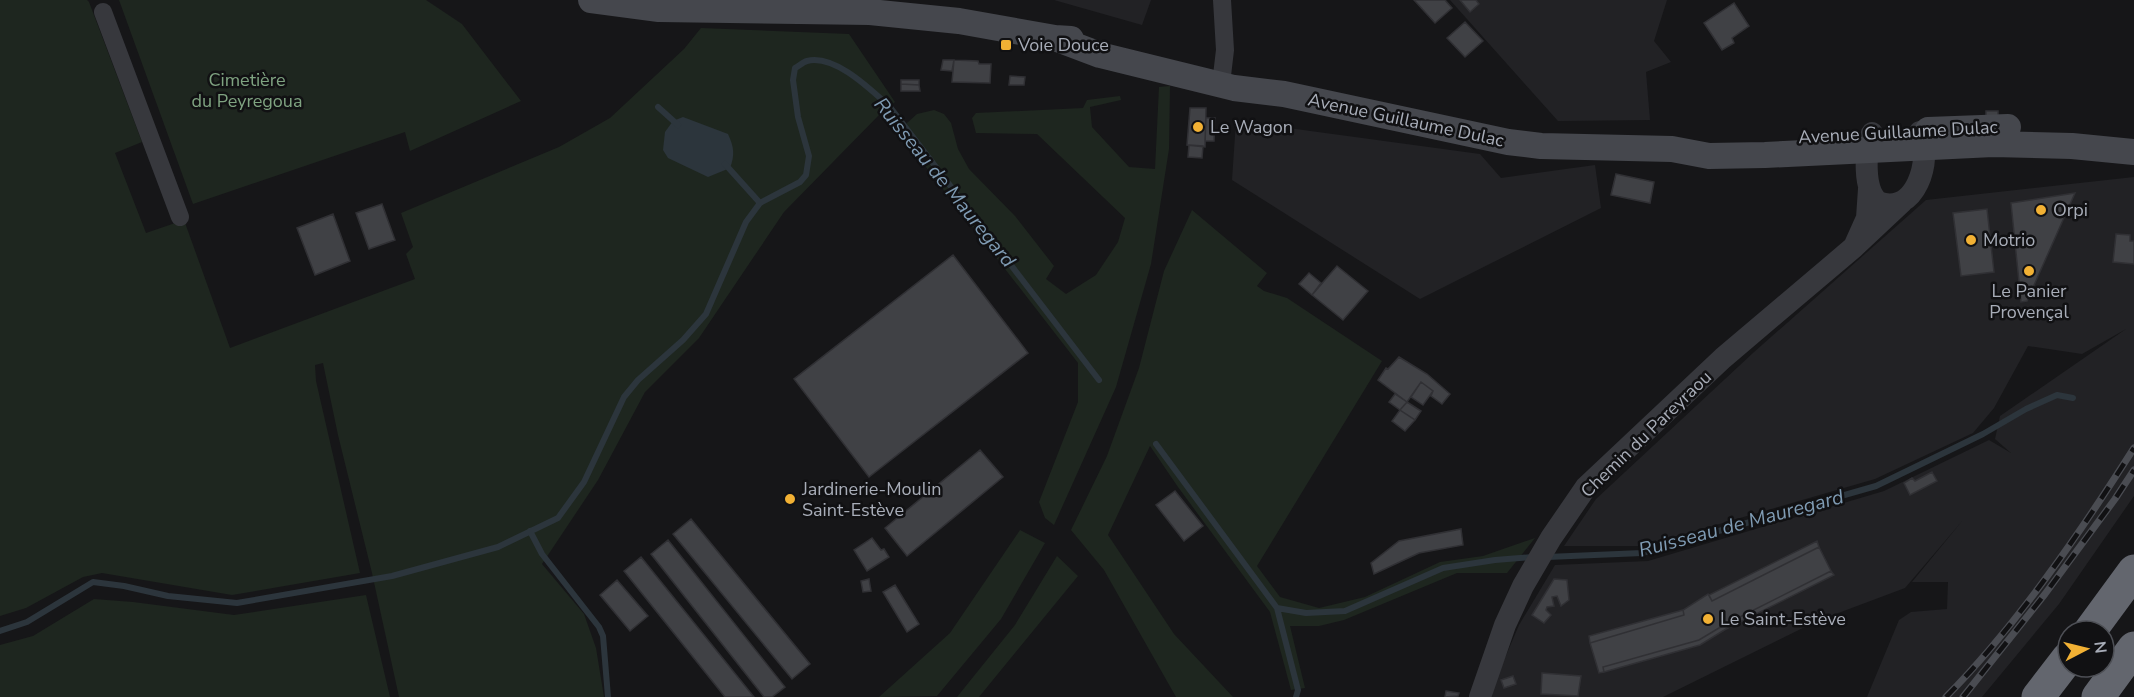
<svg xmlns="http://www.w3.org/2000/svg" width="2134" height="697" viewBox="0 0 2134 697" font-family="'Nunito Sans',sans-serif">
<rect width="100%" height="100%" fill="#161618"/>
<path fill="#222225" d="M1054,0H1151L1142,25Z
M1450,0H1667L1654,41L1671,62L1646,72L1650,120L1558,121Z
M1236,121L1480,154L1501,178L1595,165L1601,208L1420,299L1232,180Z
M2134,177V496L2059,604L1982,697H1867L1899,620L1911,612L1947,609L1948,582H1912L1963,520L1905,588L1817,621L1663,697H1492L1493,686L1519,625L1555,565L1648,561L1884,491L1989,440L2011,453L1995,439L2000,416L2126,329L2082,354L2028,346L1994,408L1973,433L1875,479L1643,546H1564L1596,499L1753,353L1926,200Z"/>
<path fill="#1e261f" d="M0,0H87L89,2L142,142L115,153L146,233L184,220L230,348L415,279L406,254L413,247L401,213L559,147L610,118L684,49L701,28L849,34L895,102L880,114L784,212L699,338L645,392L598,480L542,564L584,614L596,648L604,697H399L372,573L338,435L323,363L315,365L316,381L360,573L232,595L102,573L83,577L26,608L0,616Z
M119,0H426L462,24L521,101L410,151L405,132L193,204Z
M1170,86L1169,149L1151,264L1116,387L1054,525L1045,518L1039,502L1078,402V363L898,131L917,114L934,110L944,114L951,123L958,149L969,169L1015,216L1054,266L1046,279L1066,294L1096,275L1118,242L1125,218L1037,134L976,133L972,118L976,113L1083,108L1087,100L1120,96L1121,100L1090,107L1092,127L1129,167L1155,169L1159,87Z
M1192,210L1267,273L1257,286L1264,291L1287,298L1382,361L1257,566L1280,597L1319,608L1365,597L1440,562L1483,556L1535,538L1507,573H1457L1344,620L1319,626H1290L1305,688L1291,690L1270,612L1178,487L1150,446L1108,535L1174,634L1233,697H1176L1104,570L1071,530L1107,456L1139,368L1164,271Z
M1020,530L1045,543L1001,619L937,696L879,697L950,633Z
M1057,556L1078,576L979,697H957L1015,625Z
M366,595L390,697H0V645L33,636L94,599L133,602L234,615Z"/>
<path fill="#2c353c" d="M683,117L728,134C734,147 735,155 730,168L708,177L668,158L663,150L665,132L673,121Z"/>
<g fill="none" stroke-linecap="round" stroke-linejoin="round">
<path stroke="#2c353c" stroke-width="6" d="M658,107L678,125
M725,164L760,203
M1156,444L1277,608L1306,613L1345,611L1443,568L1495,560L1533,557
M530,531L542,554L599,627L603,636L608,697
M1547,557L1642,553L1876,486L1983,434L2026,409L2057,395L2073,398
M1277,608L1298,690L1296,697
M0,631L27,622L93,582L124,586L168,596L237,603L392,576L498,547L558,518L584,482L624,397L638,380L683,340L706,314L746,222L760,203L800,182L806,175L809,156L798,117L793,80L795,68C799,66 803,62 807,61C835,54 871,90 890,107L1099,380"/>
</g>
<path fill="#404145" stroke="#303034" stroke-width="1.5" d="M1414,0H1445L1452,8L1435,23Z
M1460,0H1476L1479,4L1470,12Z
M1734,3L1749,26L1732,38L1734,43L1722,50L1704,23Z
M1465,22L1483,41L1465,57L1447,38Z
M943,60H954L952,71L941,70Z
M954,60L978,61L979,64H991L990,83L952,82Z
M1010,76L1025,77L1024,85H1009Z
M901,80H919V85L901,84Z
M901,84L919,85L920,91H901Z
M1190,108H1206L1205,147L1187,145Z
M1986,111H1998V116H1986Z
M1206,118H1215L1214,141H1205Z
M1189,145L1203,146L1202,158L1188,157Z
M1616,174L1654,182L1650,203L1611,195Z
M2075,193L2027,301L2021,302L2011,203Z
M382,204L395,240L369,249L356,213Z
M1987,209L1994,272L1961,276L1953,213Z
M333,214L350,261L315,275L297,228Z
M2116,234L2130,235V241H2134V264L2113,262Z
M953,255L1028,353L869,477L794,379Z
M1337,266L1368,291L1343,320L1312,295Z
M1309,273L1321,283L1312,295L1299,284Z
M1399,357L1427,374L1450,394L1442,404L1431,396L1433,391L1421,382L1407,402L1378,380L1386,368L1388,369Z
M1421,382L1433,391L1423,405L1411,397Z
M1395,394L1407,402L1400,410L1389,402Z
M1407,402L1421,411L1415,420L1400,410Z
M1400,410L1415,420L1405,431L1392,421Z
M980,450L1003,477L907,556L885,528Z
M1932,472L1937,481L1910,495L1904,483L1912,478L1915,481Z
M1175,491L1203,526L1184,541L1156,505Z
M691,519L810,664L792,679L673,534Z
M1461,529L1463,545L1419,553L1374,574L1371,563L1399,541Z
M872,538L881,550L884,549L889,557L867,571L854,550Z
M668,540L785,687L772,697H764L651,554Z
M1817,541L1819,547L1712,601L1709,595Z
M1819,547L1831,571L1724,625L1699,640L1603,667L1604,672L1599,673L1590,643L1684,615L1683,610L1708,594L1712,601Z
M641,557L754,697H725L624,571Z
M1831,571L1834,575L1726,629L1700,645L1604,672L1603,667L1699,640L1724,625Z
M869,579L871,591L863,592L861,581Z
M1554,579L1567,580L1569,600L1561,606L1557,596L1552,597L1554,606L1547,607L1546,610L1551,615L1544,623L1532,615Z
M617,580L648,616L630,631L600,595Z
M895,585L919,624L907,632L883,592Z
M1683,610L1684,615L1590,643L1589,636Z
M1542,673L1581,676L1578,696L1541,694Z
M1513,676L1516,684L1504,688L1501,680Z
M1446,691L1459,693L1458,696L1445,697Z"/>
<g fill="none" stroke-linecap="round" stroke-linejoin="round">
<path stroke="#37383d" stroke-width="18" d="M103,12L180,217
M1221,84L1225,50L1222,0"/>
<path stroke="#37383d" stroke-width="22" d="M1872,133C1865,151 1863,189 1878,202C1915,217 1933,160 1920,132
M1869,189L1867,218L1854,247L1902,202
M1480,697L1505,625L1523,586L1551,538L1586,487L1723,358L1854,247"/>
<path stroke="#45474d" stroke-width="26" d="M591,0L659,9L870,12L959,21L1055,38L1071,39
M1055,38L1100,55L1234,88L1284,94L1508,142L1541,146L1672,149L1709,156L1765,155L1993,144L2072,146L2134,152
M1928,130L2008,127"/>
<path stroke="#63666e" stroke-width="33" d="M2090,631L2134,571
M2038,697L2068,658
M2098,697L2134,648"/>
<defs>
<path id="rail" d="M1946,697C2017,625 2080,533 2134,448
M1963,697L2045,594L2115,499L2134,470"/>
</defs>
<use href="#rail" stroke="#4a4c52" stroke-width="7"/>
<use href="#rail" stroke="#111113" stroke-width="4.5" stroke-dasharray="14" stroke-linecap="butt"/>
</g>
<g fill="#f2b134" stroke="#111113" stroke-width="2">
<rect x="1000" y="39" width="12" height="12" rx="3"/>
<circle cx="1198" cy="127" r="6"/>
<circle cx="2041" cy="210" r="6"/>
<circle cx="1971" cy="240" r="6"/>
<circle cx="2029" cy="271" r="6"/>
<circle cx="790" cy="499" r="6"/>
<circle cx="1708" cy="619" r="6"/>
</g>
<g text-anchor="middle" stroke-width="5" stroke-linejoin="round" paint-order="stroke">
<g font-size="18" fill="#a8adb8" stroke="#111113" text-anchor="start">
<text x="1018" y="51">Voie Douce</text>
<text x="1210" y="133">Le Wagon</text>
<text x="2053" y="216">Orpi</text>
<text x="1983" y="246">Motrio</text>
<text x="2029" y="297" text-anchor="middle">Le Panier<tspan x="2029" dy="21">Provençal</tspan></text>
<text x="802" y="495">Jardinerie-Moulin<tspan x="802" dy="21">Saint-Estève</tspan></text>
<text x="1720" y="625">Le Saint-Estève</text>
</g>
<g font-size="18" fill="#7fa381" stroke="#111113">
<text x="247" y="86">Cimetière<tspan x="247" dy="21">du Peyregoua</tspan></text>
</g>
<g font-size="18" fill="#a8adb8" stroke="#111113">
<text transform="translate(1406 120) rotate(12)" y="6">Avenue Guillaume Dulac</text>
<text transform="translate(1898 132) rotate(-3)" y="6">Avenue Guillaume Dulac</text>
<text transform="translate(1646 434) rotate(-44)" y="6">Chemin du Pareyraou</text>
</g>
<g font-size="20" font-style="italic" fill="#7f9bb3" stroke="#111113">
<text transform="translate(945 182) rotate(51)" y="7">Ruisseau de Mauregard</text>
<text transform="translate(1741 523) rotate(-15)" y="7">Ruisseau de Mauregard</text>
</g>
</g>
<g transform="translate(2086 649) rotate(83)"><circle r="28" fill="#111113" stroke="#4d4f55" stroke-width="1.5"/>
<path d="M0-4.5L10 22L0 15L-10 22Z" fill="#f2b134"/>
<text y="-9" font-size="16" font-weight="bold" text-anchor="middle" fill="#a8adb8">N</text>
</g>
</svg>
